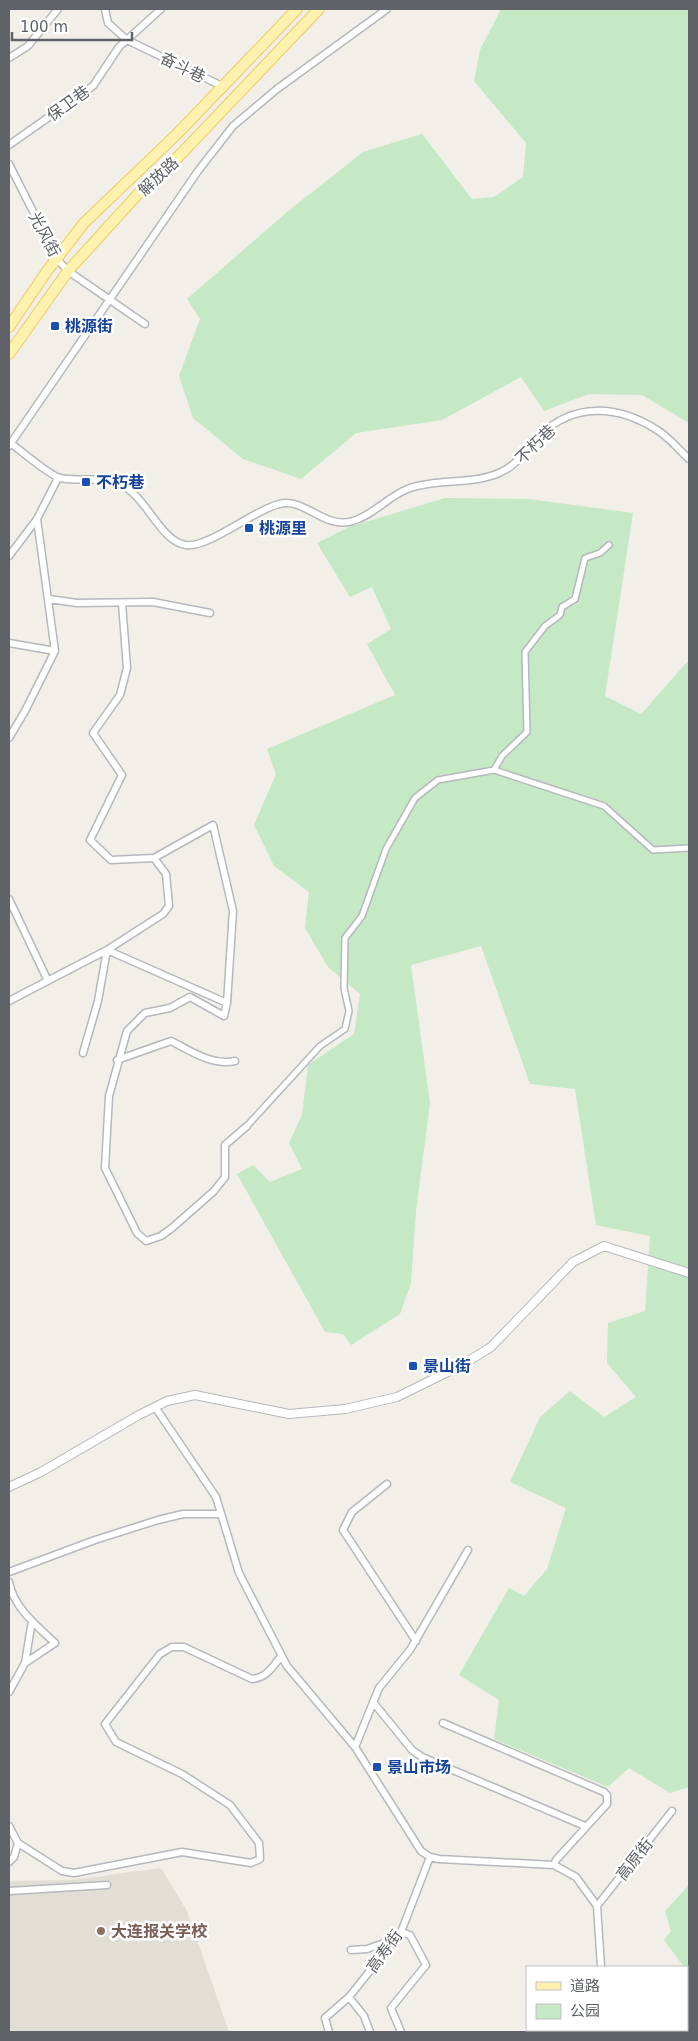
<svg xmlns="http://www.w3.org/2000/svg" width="698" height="2041" viewBox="0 0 698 2041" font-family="'DejaVu Sans','Noto Sans SC',sans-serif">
<rect width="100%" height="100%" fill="#f1efe8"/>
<path fill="#e1ded6" d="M161,1868L187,1911L229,2032H9V1881L71,1880Z"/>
<path fill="#c5e8c5" d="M501,9H689V423L642,395L589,394L544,411L521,377L442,420L356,433L301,479L243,459L193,418L179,376L200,319L187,299L287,212L363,152L422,134L472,199L494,197L523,177L526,143L474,81L480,50Z
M445,498L529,499L633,513L605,696L641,714L689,660V1787L670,1793L629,1768L608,1787L494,1739L499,1700L459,1675L509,1588L524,1596L547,1569L566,1508L510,1482L540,1417L570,1391L604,1417L636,1397L607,1363L608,1323L645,1311L650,1236L596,1225L575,1089L530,1084L481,946L411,965L430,1103L416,1211L411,1283L400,1314L351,1345L343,1334L325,1332L237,1174L253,1165L270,1182L302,1169L289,1143L302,1115L308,1065L354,1034L360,994L328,967L305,928L309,892L274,866L254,825L276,774L267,749L395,695L367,644L391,629L372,587L350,597L317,543L349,527Z
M689,1885V1974L687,1967H684L664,1940L671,1931L665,1911Z"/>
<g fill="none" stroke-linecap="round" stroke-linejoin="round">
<defs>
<path id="pedestrian" d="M494,770L502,756L527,732L525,652L545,626L560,615L562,607L575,599L585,558L600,553L609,545
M247,1126L320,1046L345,1029L349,1011L344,988L345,938L362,916L386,849L415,798L438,780L494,770L604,806L653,850L689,848"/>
<path id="minor" d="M105,9L108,23L127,40L222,86
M9,58L28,46L58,9
M9,145L93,86L119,47L161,9
M9,164L57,259L68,271L145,324
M9,442C19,449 50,476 60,478C86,483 104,473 128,489C148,502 162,542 186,545C209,548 252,511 279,504C305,497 324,530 353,521C374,515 389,495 410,488C439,478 471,485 499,473C517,466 526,449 539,436C574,402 618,405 657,430C669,437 679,450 689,459
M9,446L198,171L233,126L277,89L387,9
M9,556L37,519
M49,599L77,603L153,602L210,613
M9,643L55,651L25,711L9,738
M55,651L37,519L58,478
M9,899L47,979
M9,1001L107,950L163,914L169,906L166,874L154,858
M227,1003L224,1016L190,997L170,1008L145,1013L127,1031L109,1096L105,1168L137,1233L146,1241L161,1236L172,1228L214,1191L225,1177V1145L247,1126
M83,1053L98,1001L107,950L227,1003L233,911L213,825L154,858L111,860L90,840L122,775L93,733L120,695L127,668L122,603
M117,1060L171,1041C191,1051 212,1066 235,1061
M155,1407L216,1497L239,1573L287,1666L355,1747L421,1851L430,1857L439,1859L554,1865L576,1877L597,1906L601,1967
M387,1484L352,1512L343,1530L416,1641
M9,1572L95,1540L158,1520L183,1514H221
M9,1582C14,1608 36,1625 55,1643L25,1663L32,1621
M9,1692L25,1663
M373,1702L412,1750L422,1757L585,1826
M443,1723L604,1792L607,1795V1804L556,1860L554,1865
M355,1747L379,1688L410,1650L468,1550
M9,1826L18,1843L62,1871L74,1873L182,1852L251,1863L260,1859L259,1843L230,1805L182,1774L116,1742L105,1724L160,1654L172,1647H184L252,1679C266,1678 273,1667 281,1656
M9,1862L14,1857L18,1843
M9,1891L107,1885
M597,1906L672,1811
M401,1932L410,1935L426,1965L391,2008L401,2032
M351,1950L367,1949L393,1940
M349,1997L364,2016L370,2032
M607,2030L608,2032
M329,2032L325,2018L349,1997L401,1932L430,1857"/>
<path id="tertiary" d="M9,1487L41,1472L139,1415L167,1401L195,1395L289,1414L345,1409L397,1397L462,1365L491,1347L573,1262L604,1246L689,1273"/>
<path id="primary" d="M9,327L47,271L84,223L178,133L297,9
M9,354L68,271L138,194L178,157L319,9"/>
</defs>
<use href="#pedestrian" stroke="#b5b8bc" stroke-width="8"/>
<use href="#minor" stroke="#b5b8bc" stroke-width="9"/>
<use href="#tertiary" stroke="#b5b8bc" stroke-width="10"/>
<use href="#primary" stroke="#f2c960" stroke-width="12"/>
<use href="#pedestrian" stroke="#fff" stroke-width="5"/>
<use href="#minor" stroke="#fff" stroke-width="6"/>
<use href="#tertiary" stroke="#fff" stroke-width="8"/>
<use href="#primary" stroke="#fff2af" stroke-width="10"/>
</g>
<g fill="#1a4fb4" stroke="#fff" stroke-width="2">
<rect x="50" y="321" width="10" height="10" rx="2.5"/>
<rect x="81" y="477" width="10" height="10" rx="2.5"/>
<rect x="244" y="523" width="10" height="10" rx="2.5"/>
<rect x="408" y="1361" width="10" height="10" rx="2.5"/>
<rect x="372" y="1762" width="10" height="10" rx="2.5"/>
</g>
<circle fill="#8d6e63" stroke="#fff" stroke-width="2" cx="101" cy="1931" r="5"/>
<g text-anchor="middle" stroke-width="5" stroke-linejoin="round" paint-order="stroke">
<g font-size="16" fill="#5f6368" stroke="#fff">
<text transform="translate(183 67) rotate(26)" y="6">奋斗巷</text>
<text transform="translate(68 103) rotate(-36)" y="6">保卫巷</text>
<text transform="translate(158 176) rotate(-43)" y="6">解放路</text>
<text transform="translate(45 234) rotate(62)" y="6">光风街</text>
<text transform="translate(535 444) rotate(-44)" y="6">不朽巷</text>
<text transform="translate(634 1859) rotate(-52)" y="6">高原街</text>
<text transform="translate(384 1951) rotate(-54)" y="6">高寿街</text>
</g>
<g font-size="16" font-weight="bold" fill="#164399" stroke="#fff" text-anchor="start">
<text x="65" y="332">桃源街</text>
<text x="96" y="488">不朽巷</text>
<text x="259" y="534">桃源里</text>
<text x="423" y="1372">景山街</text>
<text x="387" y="1773">景山市场</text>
</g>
<g font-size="16" font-weight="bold" fill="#785e54" stroke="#fff" text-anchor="start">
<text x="111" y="1937">大连报关学校</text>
</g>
</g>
<rect width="698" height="2041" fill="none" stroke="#5f6368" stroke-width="20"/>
<rect x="526" y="1966" width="162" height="65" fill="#ffffff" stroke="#bfc1c3"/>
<rect x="536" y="1982" width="25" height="8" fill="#fff2af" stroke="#bfc1c3"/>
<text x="570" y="1991" font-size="15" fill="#5f6368">道路</text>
<rect x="536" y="2004" width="25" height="15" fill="#c5e8c5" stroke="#bfc1c3"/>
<text x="570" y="2016" font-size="15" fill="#5f6368">公园</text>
<path d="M12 32v8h120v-8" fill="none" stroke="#5f6368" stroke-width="2.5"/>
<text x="20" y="32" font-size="15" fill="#5f6368" stroke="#ffffff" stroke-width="4" paint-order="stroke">100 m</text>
</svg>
